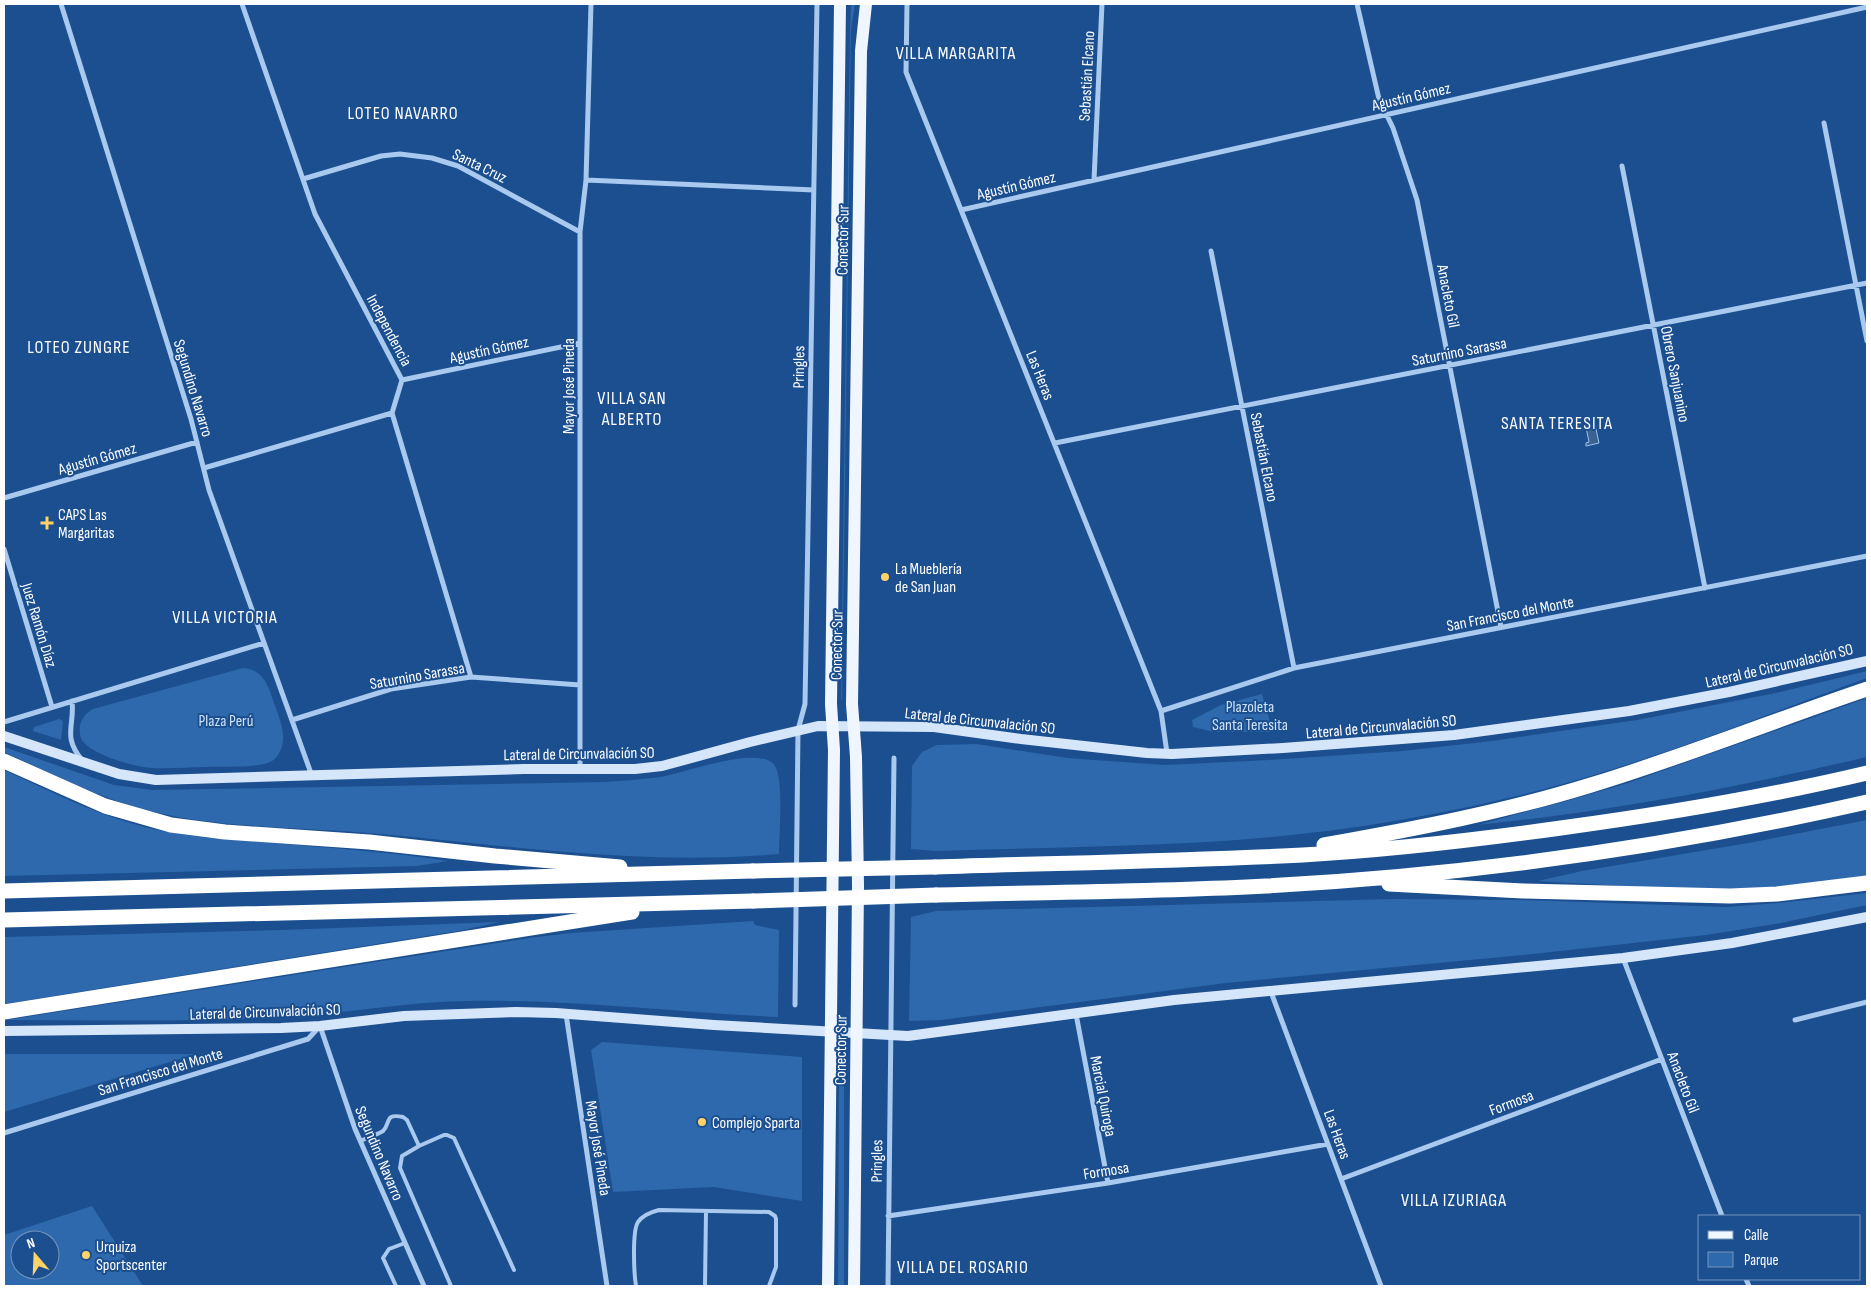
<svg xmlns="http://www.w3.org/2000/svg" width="1871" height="1290" viewBox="0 0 1871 1290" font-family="'Sofia Sans Condensed',sans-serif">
<rect width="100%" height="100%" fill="#1b4f8f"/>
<path fill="#2e69ad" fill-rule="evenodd" d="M851,4H855L851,29L842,700L841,699L850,29Z
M243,668C261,669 267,682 272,697C278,716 290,737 278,755C274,762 266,764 258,765C241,768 222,766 205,767C185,767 164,770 144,767C129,765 87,753 81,738C77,726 82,715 93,709Z
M1867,671V678C1751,720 1633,769 1512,797C1413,821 1310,836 1208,842C1117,847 1026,848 935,851L911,849L912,766L922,752L937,745L977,744L1067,758L1165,765L1269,760L1402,751L1492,741L1637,720L1776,693Z
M1262,694L1273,732H1214L1193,727L1192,720L1221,705Z
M1867,698V757C1739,787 1608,812 1477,825L1570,800L1628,783Z
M59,719L63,721L61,740L33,731L34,727Z
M4,747L114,785L152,790L604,782C623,781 642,779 661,777C683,773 762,744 775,766C784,781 779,834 779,854C645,866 512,846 380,834C298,826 211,830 132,806C87,792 46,771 4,752Z
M4,770C56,794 106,820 163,831C200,838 236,840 273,843C331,848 390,852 448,861L417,866L4,876Z
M1867,820V876L1767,888L1729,889L1656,888L1538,881L1582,871L1754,842Z
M1867,893V905L1775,924L1706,935L1533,954L1226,983L941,1020L909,1021L911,917L936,911L1393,899L1524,900L1726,907L1778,903Z
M753,921L755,925L779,930L778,1017C675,1012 571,999 468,1001C406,1002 347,1013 286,1017C193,1022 99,1020 6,1020L529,938L571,933Z
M500,922L458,931L4,1004V937L281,930Z
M602,1042L802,1057V1201L714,1187L613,1192L591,1050Z
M4,1054H193V1055L4,1112Z
M839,1072H844V1286H838Z
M92,1206L143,1286H4V1235ZM20,1240H50V1270H20Z"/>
<path fill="#3c6290" stroke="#9cc4f0" d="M1594,420L1599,443L1586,446V443L1589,442L1585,422Z"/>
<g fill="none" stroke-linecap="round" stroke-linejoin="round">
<path stroke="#a9c9ee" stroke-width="4" d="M360,1141C367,1138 377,1135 383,1131C391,1123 384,1113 403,1117L407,1120L419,1146L402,1156L400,1168L451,1286
M419,1146L444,1135H447L454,1138L514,1270
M396,1286L383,1258L389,1249L405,1243
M636,1286C634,1274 632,1231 638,1222C643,1215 651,1212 659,1210L769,1212L775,1216L776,1219V1267L769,1286
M705,1286L706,1211"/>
<path stroke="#a9c9ee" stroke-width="5" d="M61,4L191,419L209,490L312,776
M242,4L315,214L402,380L392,413L471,677
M907,4L906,72L1161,711L1167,753
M1357,4L1379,99L1393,128L1417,200L1501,627
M1824,123L1867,341
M1622,166L1705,588
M303,179L381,156L400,154L432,158L458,166L580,232
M586,180L814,190
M1094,180L1102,4
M961,210L1867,7
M1211,251L1294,668
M402,380L580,343
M1055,443L1867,283
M204,468L392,413
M4,498L197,442
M4,549L52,707
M72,701C75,726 62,736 82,760
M1161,711L1294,668L1867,556
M292,720L391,689L471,677L580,685
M4,722L264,643
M580,769V232L586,180L591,4
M1623,958L1722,1216
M1271,992L1381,1286
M795,1005L798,730L805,704L817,4
M566,1014L607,1286
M1076,1014L1108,1183
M1795,1020L1867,1002
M4,1133L308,1039L320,1026L355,1129L424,1286
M1341,1179L1662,1059
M888,1216L1108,1183L1328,1144
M1746,1279L1749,1286
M888,1286L894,758"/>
<path stroke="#d6e6fa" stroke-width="10" d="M4,736L119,774L156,780L524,769H635L662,766L750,742L818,726L934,727L1021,739L1147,753L1172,754L1283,748L1454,735L1629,711L1729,692L1867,661
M4,1031L281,1028L320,1026L404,1016L516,1012L556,1013L714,1025L908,1036L1174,1000L1623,958L1732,943L1867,917"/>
<path stroke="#f0f6ff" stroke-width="12" d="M828,1286L834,750L831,704L840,4
M854,1286L858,885L856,757L852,704L861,51L866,4"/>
<path stroke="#fff" stroke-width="15" d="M4,761L105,806L171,825L225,832L369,842L495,856L620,867
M1324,845C1414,829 1504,812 1591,785C1684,757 1775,720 1867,689
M935,867C1058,863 1180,861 1303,855C1389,850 1475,840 1561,828C1664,814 1766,797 1867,773
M1389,884L1523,891L1730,896L1777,894L1867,883
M4,891L753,871
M936,895C1046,892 1156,892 1266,886C1468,875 1670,847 1867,802
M4,920L753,901
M4,1012L632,912"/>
<path stroke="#fff" stroke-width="15" d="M753,871L935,867
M753,901L936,895"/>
</g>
<g fill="#ffd166" stroke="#1b4f8f" stroke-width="2">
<path d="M44.5 515.5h5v5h5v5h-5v5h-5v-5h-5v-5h5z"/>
<circle cx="885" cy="577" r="5"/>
<circle cx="702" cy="1122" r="5"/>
<circle cx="86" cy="1255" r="5"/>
</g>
<g text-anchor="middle" stroke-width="4" stroke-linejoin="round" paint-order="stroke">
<g font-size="16" fill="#fff" stroke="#1b4f8f">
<text transform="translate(1086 76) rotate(-87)" y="6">Sebastián Elcano</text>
<text transform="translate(1411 96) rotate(-13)" y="6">Agustín Gómez</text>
<text transform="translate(480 165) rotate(26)" y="6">Santa Cruz</text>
<text transform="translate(1016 185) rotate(-13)" y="6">Agustín Gómez</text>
<text transform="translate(842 240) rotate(-89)" y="6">Conector Sur</text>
<text transform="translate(1449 296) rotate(79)" y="6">Anacleto Gil</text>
<text transform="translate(390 330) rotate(62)" y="6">Independencia</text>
<text transform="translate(489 349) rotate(-12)" y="6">Agustín Gómez</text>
<text transform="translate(1459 351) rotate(-11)" y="6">Saturnino Sarassa</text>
<text transform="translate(798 367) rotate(-89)" y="6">Pringles</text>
<text transform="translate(1676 374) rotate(79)" y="6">Obrero Sanjuanino</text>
<text transform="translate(1041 375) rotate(68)" y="6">Las Heras</text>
<text transform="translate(568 386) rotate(-90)" y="6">Mayor José Pineda</text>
<text transform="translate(194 388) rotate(73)" y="6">Segundino Navarro</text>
<text transform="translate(1265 457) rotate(79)" y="6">Sebastián Elcano</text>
<text transform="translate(97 458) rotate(-16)" y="6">Agustín Gómez</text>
<text transform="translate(1510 613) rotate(-11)" y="6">San Francisco del Monte</text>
<text transform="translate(40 625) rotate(73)" y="6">Juez Ramón Díaz</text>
<text transform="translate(836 645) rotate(-89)" y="6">Conector Sur</text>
<text transform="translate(1779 665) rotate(-13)" y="6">Lateral de Circunvalación SO</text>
<text transform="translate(417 675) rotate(-10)" y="6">Saturnino Sarassa</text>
<text transform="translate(980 720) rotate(6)" y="6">Lateral de Circunvalación SO</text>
<text transform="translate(1381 726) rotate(-5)" y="6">Lateral de Circunvalación SO</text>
<text transform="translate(579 753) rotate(-1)" y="6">Lateral de Circunvalación SO</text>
<text transform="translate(265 1011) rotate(-2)" y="6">Lateral de Circunvalación SO</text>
<text transform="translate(840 1050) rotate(-89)" y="6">Conector Sur</text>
<text transform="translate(160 1071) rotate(-17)" y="6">San Francisco del Monte</text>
<text transform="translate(1684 1082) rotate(69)" y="6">Anacleto Gil</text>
<text transform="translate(1104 1096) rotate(79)" y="6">Marcial Quiroga</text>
<text transform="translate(1511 1102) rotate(-21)" y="6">Formosa</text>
<text transform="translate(1338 1134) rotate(70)" y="6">Las Heras</text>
<text transform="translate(599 1148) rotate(81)" y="6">Mayor José Pineda</text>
<text transform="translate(380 1153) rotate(67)" y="6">Segundino Navarro</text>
<text transform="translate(876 1161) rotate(-89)" y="6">Pringles</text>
<text transform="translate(1106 1170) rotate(-9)" y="6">Formosa</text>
</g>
<g font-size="16" fill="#fff" stroke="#1b4f8f" text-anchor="start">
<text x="58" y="520">CAPS Las<tspan x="58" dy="18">Margaritas</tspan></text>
<text x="895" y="574">La Mueblería<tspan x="895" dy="18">de San Juan</tspan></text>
<text x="712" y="1128">Complejo Sparta</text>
<text x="96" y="1252">Urquiza<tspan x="96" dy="18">Sportscenter</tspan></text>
</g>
<g font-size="16" fill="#cfe3fa" stroke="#1b4f8f">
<text x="1250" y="712">Plazoleta<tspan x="1250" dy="18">Santa Teresita</tspan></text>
<text x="226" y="726">Plaza Perú</text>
</g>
<g font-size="18" letter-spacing="1" fill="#fff" stroke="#1b4f8f">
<text x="956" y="59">VILLA MARGARITA</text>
<text x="403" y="119">LOTEO NAVARRO</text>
<text x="79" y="353">LOTEO ZUNGRE</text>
<text x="632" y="404">VILLA SAN<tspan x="632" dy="21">ALBERTO</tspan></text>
<text x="1557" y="429">SANTA TERESITA</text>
<text x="225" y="623">VILLA VICTORIA</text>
<text x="1454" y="1206">VILLA IZURIAGA</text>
<text x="963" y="1273">VILLA DEL ROSARIO</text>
</g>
</g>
<rect width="1871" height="1290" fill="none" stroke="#ffffff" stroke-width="10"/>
<rect x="1698" y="1215" width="162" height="65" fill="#1b4f8f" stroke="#7695bc"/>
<rect x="1708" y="1231" width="25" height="8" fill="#f0f6ff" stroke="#7695bc"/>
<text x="1744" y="1240" font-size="15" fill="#ffffff">Calle</text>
<rect x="1708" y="1252" width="25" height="15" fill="#2e69ad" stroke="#7695bc"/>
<text x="1744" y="1265" font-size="15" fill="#ffffff">Parque</text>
<g transform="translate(35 1255) rotate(341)"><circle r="24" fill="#1b4f8f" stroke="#7695bc"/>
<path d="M0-4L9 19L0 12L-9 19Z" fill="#ffd166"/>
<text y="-8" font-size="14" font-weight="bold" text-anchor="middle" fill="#ffffff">N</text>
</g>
</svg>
